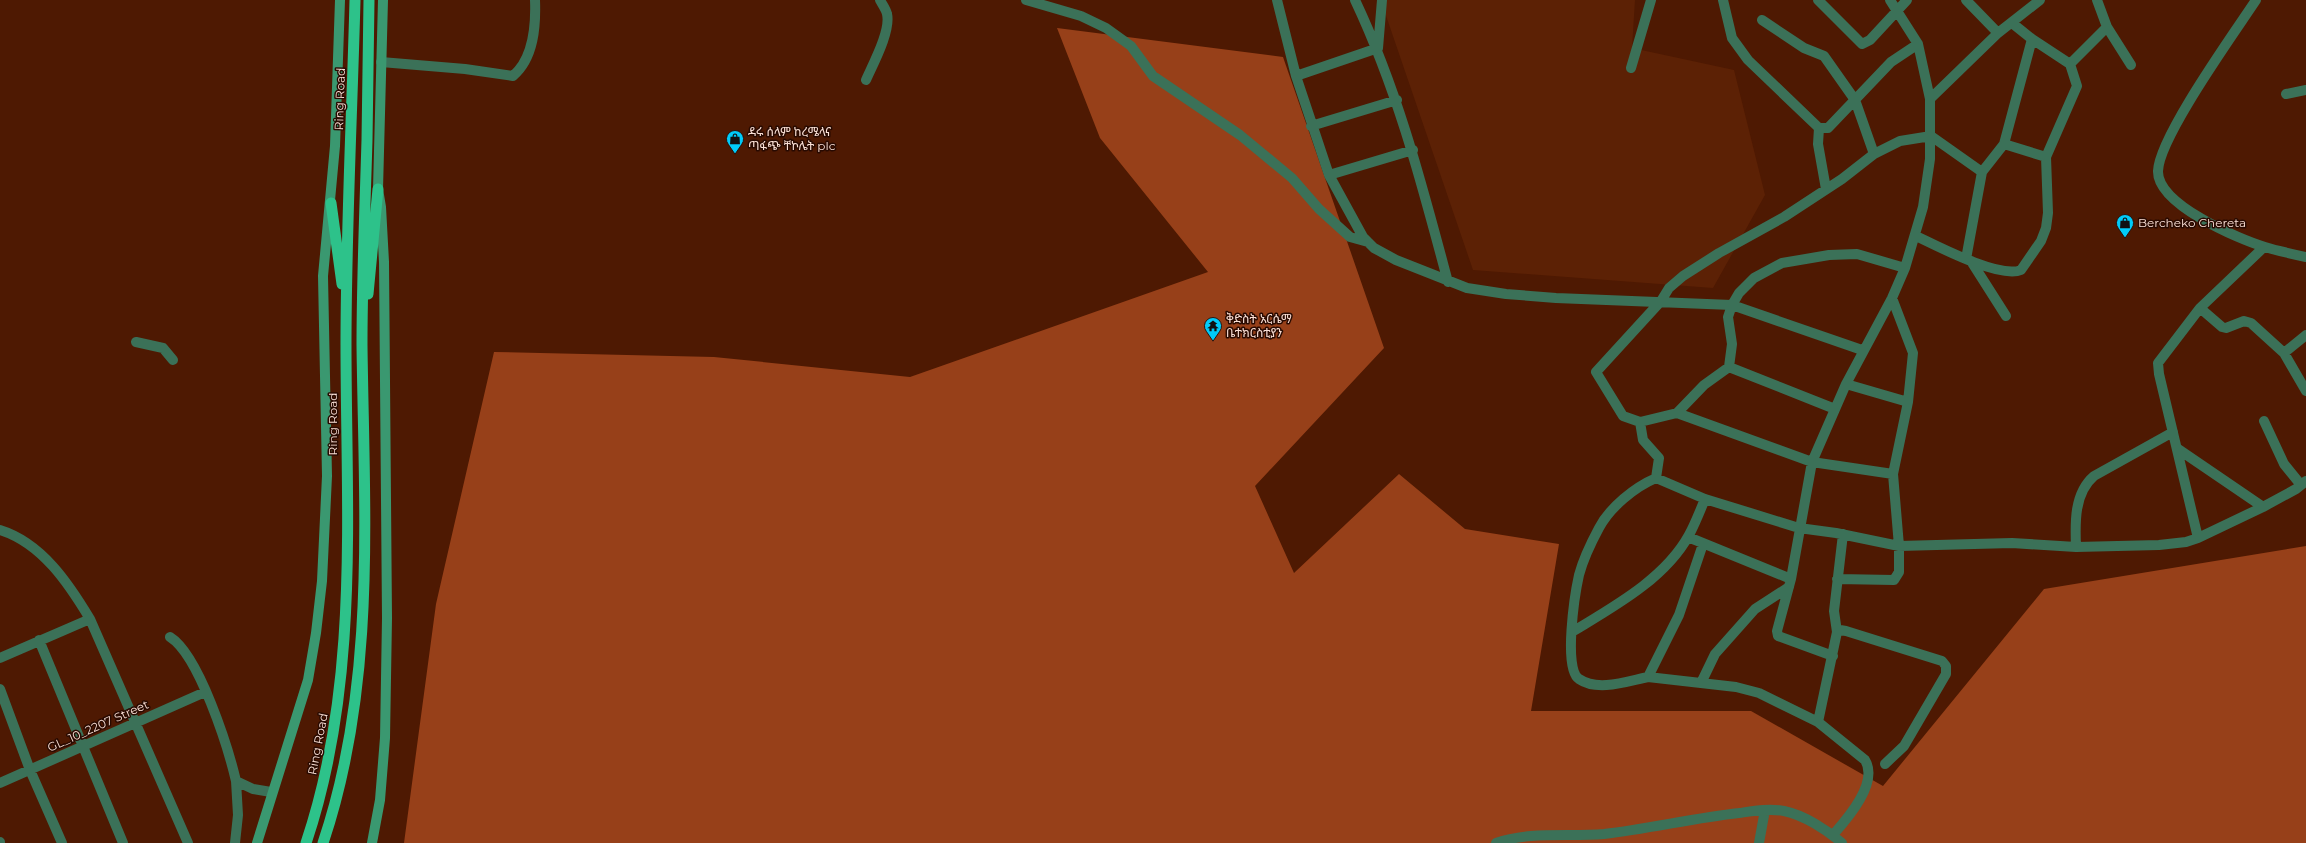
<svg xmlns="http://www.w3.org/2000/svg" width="2306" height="843" viewBox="0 0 2306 843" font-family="Montserrat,'Noto Sans Ethiopic',sans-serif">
<rect width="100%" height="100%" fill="#4e1902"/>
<path fill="#5c2105" d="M1382,0H1635L1632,48L1734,70L1765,195L1713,288L1473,270L1381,1Z"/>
<path fill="#974019" d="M1057,28L1283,57L1384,348L1255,486L1294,573L1399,474L1465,529L1559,544L1531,711H1751L1883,786L2044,589L2306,546V843H404L436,604L494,352L714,357L910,377L1208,272L1100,138Z"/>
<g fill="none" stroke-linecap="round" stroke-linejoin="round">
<path stroke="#3b7158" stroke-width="10" d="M1026,0L1081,16L1106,28L1131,46L1153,76L1240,135L1292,178L1319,209L1350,237L1368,242
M1277,0L1296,76L1329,175L1363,237L1374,248L1396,260L1467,288L1506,294L1556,298L1732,305L1862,350
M1355,0C1398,91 1422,185 1448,282
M1723,0L1732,38L1748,60L1819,128H1828L1891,62L1918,44
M1818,0L1862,44L1870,40L1907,0
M1966,0L1998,33
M2097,0L2107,27L2131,65
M2256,0C2235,32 2159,137 2158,171C2157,204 2238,239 2265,247C2278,251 2292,254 2306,257
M1762,20L1804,48L1824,56L1855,100L1874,154
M2012,23L2032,39L2070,64L2107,27
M381,62L465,69L513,76C534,58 536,26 535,0
M1631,68L1651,0
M1296,76L1378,48L1382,0
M866,80C873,64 891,31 887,14C886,9 882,4 880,0
M2286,94L2306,90
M1930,99L1998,33L2040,0
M1311,126L1397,100
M1819,128L1818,144L1826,189
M2004,144L2046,157
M1329,175L1413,150
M1916,236C1937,246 2000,279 2021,270L2041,241L2046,228L2048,213L2046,157L2077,86L2070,64
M1966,259L1982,172L2004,144L2032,39
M1971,261L2006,316
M2200,308L2222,327L2226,328L2244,321L2251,323L2284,353L2306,391
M136,342L163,348L173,360
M2284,353L2306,335
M1729,367L1732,344L1728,317L1732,305L1739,293L1754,278L1782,263L1829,255L1857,254L1905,268
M1846,384L1908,402
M1835,409L1729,367L1704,385L1677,413L1640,422L1623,416L1596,372L1661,301L1669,288L1683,276L1719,253L1784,217L1842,179L1874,154L1900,141L1931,136L1982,172
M1677,413L1812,462L1893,474
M2264,421L2284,464L2301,485
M1640,422L1643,440L1659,458L1656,478
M2178,449L2263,507
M0,530C42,543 69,584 90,619L188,843
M1688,537L1791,579
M2198,538L2159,374L2158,363L2200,308L2264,247
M1703,544L1679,615L1648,677L1736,687L1759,693L1818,722L1865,760C1879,783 1847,819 1833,835
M2076,547C2075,523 2074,493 2094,476L2173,432
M1837,579L1894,580L1899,572V546L1893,474L1908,402L1913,353L1892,298
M1572,632C1613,607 1665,579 1689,535C1695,524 1700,511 1705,499
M1837,632L1834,611L1843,534
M170,637C199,655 228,747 236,781L253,789L271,792
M39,640L123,843
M1833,656L1778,636L1777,631L1791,579L1812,462L1846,384L1892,298L1905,268L1923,207L1930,159V99L1918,44L1890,0
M0,658L90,619
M1648,677C1628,681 1598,692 1579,679C1563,669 1575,593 1579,575C1583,560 1592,541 1599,528C1610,507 1635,487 1656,478L1705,499L1799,528L1836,533L1899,546L2012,543L2076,547L2159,545L2186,542L2198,538L2263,507L2296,489L2306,481
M1701,683L1715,654L1755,609L1789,587
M0,689L30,770L62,843
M1818,722L1837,632L1840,630L1846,631L1942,661L1946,666V674L1904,746L1885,764
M0,783L205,692
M0,842V843
M235,843L238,815L236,781
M1496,843C1529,831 1569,837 1604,834C1649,829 1693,818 1739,813C1753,811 1769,808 1784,811C1804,815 1827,830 1842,843
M1759,843L1765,810"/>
<path stroke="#3a9870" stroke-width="10" d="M257,843L308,680L316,633L322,581L327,476L323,276L335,146L340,0
M372,843L380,800L385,738L387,618L384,262L381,207L378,189L383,0"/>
<path stroke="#2dc28a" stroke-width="11" d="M331,203L342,284
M368,294L378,189
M306,843C360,683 346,511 346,345C346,230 352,115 355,0
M323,843C377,683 364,511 362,345C362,277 365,209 367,140C368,94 368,47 369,0"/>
</g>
<defs>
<symbol id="shop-pin" viewBox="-11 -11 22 30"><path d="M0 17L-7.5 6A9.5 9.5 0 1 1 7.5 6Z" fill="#01cbf9" stroke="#280a01"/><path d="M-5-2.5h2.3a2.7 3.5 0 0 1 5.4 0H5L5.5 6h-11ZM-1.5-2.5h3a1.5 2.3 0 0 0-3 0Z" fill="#111"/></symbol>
<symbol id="temple-pin" viewBox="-11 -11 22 30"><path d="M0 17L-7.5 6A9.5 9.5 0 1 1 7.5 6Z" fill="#01cbf9" stroke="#280a01"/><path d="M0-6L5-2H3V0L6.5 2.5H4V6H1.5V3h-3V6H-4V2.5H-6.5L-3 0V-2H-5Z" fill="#111"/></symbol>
</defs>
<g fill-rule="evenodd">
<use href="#shop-pin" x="725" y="129" width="20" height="27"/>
<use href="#shop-pin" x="2115" y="213" width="20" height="27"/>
<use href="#temple-pin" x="1203" y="316" width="20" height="27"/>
</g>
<g text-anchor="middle" stroke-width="3" stroke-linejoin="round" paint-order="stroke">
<g font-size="12" fill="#fbe0d6" stroke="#280a01">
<text transform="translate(340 99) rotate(-88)" y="4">Ring Road</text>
<text transform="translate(333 424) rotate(-90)" y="4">Ring Road</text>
<text transform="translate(98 726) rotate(-24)" y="4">GL_10_2207 Street</text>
<text transform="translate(318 744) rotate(-79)" y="4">Ring Road</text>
</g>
<g font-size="12" fill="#fbe0d6" stroke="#280a01" text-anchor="start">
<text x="748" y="136">ዳሩ ሰላም ከረሜላና<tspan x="748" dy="14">ጣፋጭ ቸኮሌት plc</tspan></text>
<text x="2138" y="227">Bercheko Chereta</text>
<text x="1226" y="323">ቅድስት አርሴማ<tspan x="1226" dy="14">ቤተክርስቲያን</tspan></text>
</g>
</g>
</svg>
